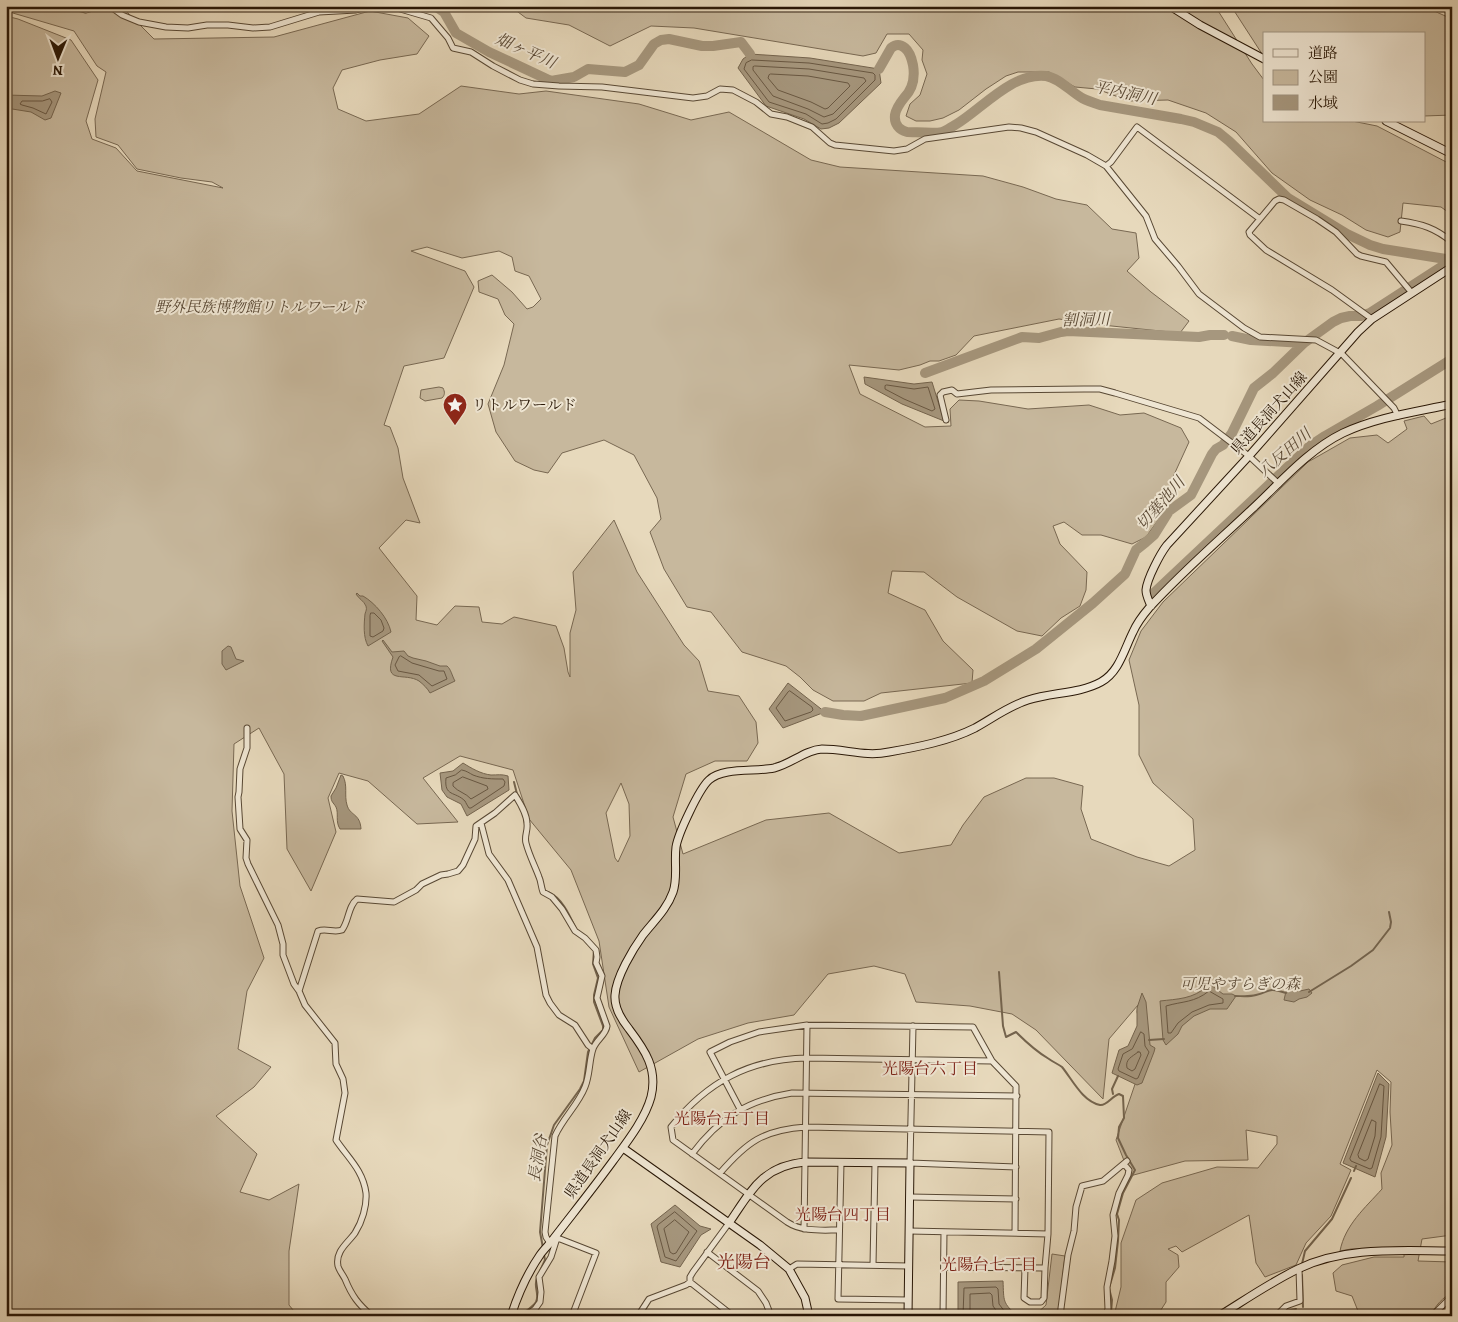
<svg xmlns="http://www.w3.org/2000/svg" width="1458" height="1322" viewBox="0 0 1458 1322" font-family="Alegreya,'Noto Serif JP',serif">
<rect width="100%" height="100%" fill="#e7d9bc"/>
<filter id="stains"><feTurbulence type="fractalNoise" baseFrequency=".004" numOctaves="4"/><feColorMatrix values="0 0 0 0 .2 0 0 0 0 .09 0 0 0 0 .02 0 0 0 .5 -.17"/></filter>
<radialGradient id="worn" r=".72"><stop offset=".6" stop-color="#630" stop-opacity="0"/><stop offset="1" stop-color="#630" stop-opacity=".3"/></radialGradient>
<path fill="#c7b89d" stroke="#786852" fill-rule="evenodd" d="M6,6H62L72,11L74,6H127V12L154,39L274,37L370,11L408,18L429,36L417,54L380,60L342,70L333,88L338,109L366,121L419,114L461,86L519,94L546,91L639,104L691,120L729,112L811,160L840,167L983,176L1023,187L1056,199L1087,205L1112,229L1136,233L1139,258L1127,271L1151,292L1189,321L1180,333L1102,325L1059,319L974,336L956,355L939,361H930L920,365L899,370L849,365L860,394L925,427L951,426L950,409L959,400L979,401L1028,409L1089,405L1120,415L1144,413L1181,428L1189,442L1173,477L1161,516L1146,537L1132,544L1101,535H1082L1064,522L1053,526L1060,544L1087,572L1086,590L1080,606L1061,618L1042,636L1017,631L957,597L924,572L892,571L888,593L925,610L943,641L973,670L972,683L881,693L864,701H833L813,690L800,677L786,666L742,652L711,612L687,607L664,569L650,532L661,519L657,498L634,455L604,440L562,453L548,473L534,470L515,461L496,432L488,404L504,365L514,324L505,315L498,299L479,292L478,281L492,275L512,292L527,309L533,307L541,299L529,276L515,271L512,257L499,251L462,258L427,247L411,251L465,271L474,287L444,358L404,366L384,425L390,427L398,448L403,478L420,523L406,520L379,548L417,596L416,620L437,625L455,606L479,607L482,622L502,624L514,617L556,626L564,648L568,672L570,677V633L576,610L573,572L614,520L637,572L684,645L699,661L708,691L739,696L756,722L758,743L747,761H715L686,774L673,817L683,854L766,820L829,813L899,853L951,845L963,825L984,797L1026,778H1054L1083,786L1081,809L1091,839L1137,857L1169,866L1195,850L1193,819L1153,783L1139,755V705L1129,660L1141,631L1163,602L1308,462L1350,438L1377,435L1388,443L1407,429L1404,421L1424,416L1431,424L1451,416L1452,413V1235L1422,1239L1418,1261L1452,1262V1292C1443,1298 1435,1305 1431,1316H1360L1352,1296L1336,1291L1333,1273L1342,1265L1374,1257H1404V1247L1351,1249L1340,1251C1345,1225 1365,1208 1382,1189L1381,1173L1392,1145L1390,1112L1391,1082L1377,1070L1340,1164L1351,1170L1331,1216L1306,1243L1296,1265L1265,1277L1256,1263L1249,1215L1182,1252L1176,1246L1168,1249L1178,1255L1179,1267L1166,1282V1302L1157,1316H1114L1121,1287V1243L1136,1200L1162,1183L1217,1167L1258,1168L1277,1144V1136L1246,1130L1248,1160L1185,1161L1130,1176L1116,1140L1147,1049L1137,1012L1138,1005L1109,1039L1103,1099L1036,1030L1012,1014L970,1006L916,1002L905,974L874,966L828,974L794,1015L748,1023L698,1039L639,1072L609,1007L599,941L571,870L529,819L513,770L460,756L423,778L458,822L417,824L368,781L339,773L328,798L336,832L311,891L287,849L284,774L259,728L234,744L232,811L240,886L264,958L247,991L238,1049L271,1067L254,1087L216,1116L257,1154L240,1192L269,1200L299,1184L289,1251V1305L298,1316H6V16L18,19L71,40L98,80L86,121L92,139L116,148L137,171L223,188L212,182L181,178L137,169L118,145L96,137L95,119L106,72L97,66L74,31L6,11ZM621,783L629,804L630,836L618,862L615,858L606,813Z
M510,6H1215L1252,64L1264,80V121H1352L1377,126L1452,165V215L1441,207L1403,203L1400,232L1388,237L1366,230L1342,215L1310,200L1272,173L1236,132L1206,113L1168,100L1129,101L1097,89L1075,87L1049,72H1018L1006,76L986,89L959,110L943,118L930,121H916L906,116L910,104L920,95L927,74L922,60L923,50L909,34H887L876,53L863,56L694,28L651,26L610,46L569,25L526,18Z
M1231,6H1423L1452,19V115L1424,116V34H1264V57Z
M439,387L443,388C445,392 445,395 442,398L425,401L420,398L421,390Z
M1052,1254L1065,1256L1058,1316H1034L1046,1305Z"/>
<path fill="#a6977e" stroke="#74644e" d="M750,54L810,58L879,69L881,83L839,123L829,128L821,129L804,119L766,106L738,68L743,59Z
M55,91L61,93L51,118L45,120L31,112L6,108V95L42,96Z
M864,377L914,384L932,382L944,421L902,404L865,384Z
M357,593L360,596H363C375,603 388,618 391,632L368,646C363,637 364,624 365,614C366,610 367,610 366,606C364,601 358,598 356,594Z
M383,640L392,652L404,651L408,656L413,658L426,661L440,666H447C451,669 452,676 455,681L430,693C428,689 423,684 419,681C405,672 383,685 393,657L382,641Z
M228,646L231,647L236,659L244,661L226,670L222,664V651Z
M788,683L825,712L783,728L769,709Z
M463,763C471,768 481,774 491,775C497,775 502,774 508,776L509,790L467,816L461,804L447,797L442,790L440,773L453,771Z
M341,775L343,776C348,786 344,795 347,805C350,816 360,813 361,829H340C335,821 339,814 336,807C333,802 331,802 331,796L336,788Z
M1211,985L1223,994H1232L1236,996L1227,1009H1210L1194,1016L1182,1026L1178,1034L1166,1045L1163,1040L1160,1001C1177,999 1194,999 1207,986Z
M1287,987L1300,991L1309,989L1312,993L1307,997L1299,999L1294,1002L1284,1000Z
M1142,993L1146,1002L1150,1045L1155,1048L1154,1052L1142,1083L1137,1085L1112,1073L1119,1050L1128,1046L1137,1026V1008Z
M1378,1073L1389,1084L1386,1137L1375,1177L1343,1163Z
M675,1205L700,1226L711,1229L701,1235L680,1267L661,1262L651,1224Z
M1003,1281C1004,1301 1002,1303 1018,1316H958V1282Z"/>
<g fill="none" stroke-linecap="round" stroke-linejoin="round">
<path stroke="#685742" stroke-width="1" d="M752,60L809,63L873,73L875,75V80L836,119L828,123L822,124L806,114L769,102L744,69L746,63Z
M755,66L809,69L864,78L866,81L833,114L824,117L808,109L773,96L753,70V67Z
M771,74L808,76L848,83L850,86L828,108L825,109L811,102L778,90L768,78L769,75Z
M50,99L52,102L46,114L33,108L22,105L20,104L22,101H42Z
M887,385L914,389L928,387L935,409L932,411L904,399L885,389V386Z
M371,613H374L381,620L384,628L383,631L373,637L370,636V616Z
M401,656L412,663L439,671H444L447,679L432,686L419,675L398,671L395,665L399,657Z
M790,691L812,707L813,710L811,712L785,721L776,708L788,692Z
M462,770C467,771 469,773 473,775C483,779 492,779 503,779L505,782L504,786L471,808H469C467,805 466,803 465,801C455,791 444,797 446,778L455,775Z
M463,777L487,786L488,789L471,799C466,793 458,792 453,786V783Z
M1209,991L1223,999V1003L1209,1005L1192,1012L1178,1023L1171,1033H1168L1166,1006C1183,1001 1194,1003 1209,991Z
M1141,1032L1144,1034L1145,1046L1149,1052L1138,1078L1136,1079L1119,1071L1118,1069L1123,1054L1132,1049Z
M1138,1052H1140L1141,1055L1135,1069L1132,1071L1127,1068C1125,1059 1132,1057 1138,1052Z
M1380,1084L1384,1086L1381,1137L1372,1168L1370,1169L1351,1161L1350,1159Z
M1372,1120L1376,1122L1375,1136L1368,1159L1365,1161L1359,1158L1358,1155Z
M675,1212L697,1231L676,1261L665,1257L657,1227L658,1225Z
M675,1220L689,1232L676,1253L673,1254L670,1252L664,1229Z
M963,1316L964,1288L996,1287L998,1289L999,1304L1005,1312L1010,1316
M970,1316V1294L990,1293L992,1295L993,1306L1000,1316"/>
<path stroke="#74644e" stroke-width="2" d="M514,782L517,794
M548,892C562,898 569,914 575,927
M999,972L1003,1026L1006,1037L1016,1032C1026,1042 1037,1052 1049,1059C1053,1062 1058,1064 1062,1067C1072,1079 1082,1101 1100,1105C1107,1106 1112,1096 1119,1094L1123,1096L1124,1118L1119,1127L1118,1138L1126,1155L1135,1170L1123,1193L1117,1214L1119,1220L1118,1241L1115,1268L1109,1288L1112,1300L1111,1313L1110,1316
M1309,992L1351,966L1373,950L1390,928L1391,922L1389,912
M1235,996C1242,996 1249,997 1256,995C1272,991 1267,987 1286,993
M1149,1040L1164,1039
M1113,1094L1112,1089L1118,1076
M1354,1171L1356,1166
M543,1248L540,1232L547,1145L554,1125L580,1089L584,1081L588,1052L595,1038L603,1030V1026L594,1002V995L598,978L593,964L594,950
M1302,1264L1305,1251L1332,1219L1351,1178
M540,1271L545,1260L544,1255
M1302,1275L1303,1307
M520,1316C524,1312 533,1307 536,1302C540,1294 533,1286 537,1278
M1280,1316L1286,1311L1296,1309"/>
<path stroke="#a6977e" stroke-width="10" d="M435,6L444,12L456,33L489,52L551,81L574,77L588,69L625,72L639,65L654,44L661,40L669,39L702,46H713L741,42L750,54
M879,69L891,48C896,44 900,44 905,48C910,52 912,60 913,65C915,77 913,89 904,98C900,103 896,108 895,115C894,124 899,130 907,132C915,132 935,134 942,132C946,131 951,127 955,125C982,109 1012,72 1046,76C1059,78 1070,91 1082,98C1088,101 1094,103 1100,105L1181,119L1194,122L1218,132L1229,141L1288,198L1347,234L1370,245L1383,249L1452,260
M1232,336L1251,340L1304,343
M925,373L1022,337L1039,338L1061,332L1068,331L1199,337L1210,335H1224
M1154,593L1310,446L1325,436L1377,406L1452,359
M825,712L843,715L861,716L945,698L984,681L1036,649L1093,603L1125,574L1136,550L1146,542L1154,535L1169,511L1191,495L1212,454L1216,449L1223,445L1232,433L1254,388L1273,373L1304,343L1333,322L1341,318L1350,316H1361L1370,313L1452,260"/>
<defs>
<path id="street" d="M78,6V8L86,10L100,6
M101,6L111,7L122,15L139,22L166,27L188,28L207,25H228L253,28L270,27L319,12L356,10L370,6
M390,6L431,18L448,38L453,48L471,52L493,66L520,80L533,84L559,86L602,87L693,98L707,96L720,89L733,90L756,102L771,114L787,117L812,127L830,143L835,145L894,151L907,149L925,139L1009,127L1021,128L1036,132L1087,155L1106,166L1146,216L1155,239L1178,266L1199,294L1244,328L1260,337L1316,340L1342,354L1394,408L1398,416
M1106,166L1111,162L1137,127L1260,219
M1401,221C1422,224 1435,228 1452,242
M1372,319L1332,290L1266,250L1250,235L1249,232L1275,201L1279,199L1284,200L1317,219L1336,232L1357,254L1361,256L1386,262L1412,293
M946,420L940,395L943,392L952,390L957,394L991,390L1084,389H1100L1115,393L1199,418L1249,456L1279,484
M247,728V748L240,769L239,792L238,797L240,829L247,840L246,858L248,864L278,925L283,944V955L294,984L299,991L305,1005L335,1043L336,1064L343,1079L345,1093L336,1140C348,1158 363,1170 366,1193C367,1206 362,1222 355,1233C348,1243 335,1251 338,1266C339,1270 343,1275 345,1279C352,1296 358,1304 372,1316
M481,823L489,854L508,880L537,947L546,995L550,1003L559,1015L575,1025L588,1045L593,1049
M299,991L318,931C326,928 334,933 342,930C349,921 348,906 357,899L394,902L416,890L422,884L441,875L448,874L458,871L463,865L475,839L476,826L495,813L515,795C520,803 527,814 527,824C528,831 524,836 526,843C529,855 535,866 539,877C541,881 541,887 543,892L552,897L562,909L575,931L585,938L596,950L597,957L596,963L602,976L597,998L607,1026C606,1035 596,1040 593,1049C589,1061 590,1075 585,1087C578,1105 563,1118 555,1136L545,1232L546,1237L550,1243
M913,1026L910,1163L1016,1167
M740,1109L710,1052L730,1042L759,1032L807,1025L973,1027L992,1061L1016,1086L1015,1233
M692,1154C719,1118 748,1100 792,1093L1017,1096
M841,1163L838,1299L908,1300
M720,1173C747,1142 763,1130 806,1127L1049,1132L1048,1234L1045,1268L1044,1298L1041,1302H1030L1024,1298L1025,1268
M910,1197L1016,1199
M804,1229L807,1025
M839,1230C821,1230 802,1232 787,1222L673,1140L671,1127C707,1082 749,1059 807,1058L992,1061
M909,1231L1048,1234
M555,1237L596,1253L572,1316
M707,1252L758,1291L766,1303L771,1316
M873,1265L875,1163
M944,1267L1045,1268
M789,1269L797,1264L909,1266
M690,1282L733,1316
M525,1316L535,1309L540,1302L541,1292L539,1277L551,1257L557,1238
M638,1316L649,1299L686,1285L690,1282V1277L693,1272L729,1223
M943,1316L944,1232
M1060,1316L1068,1255L1074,1231L1076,1207L1082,1186L1103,1181L1127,1161
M1105,1316L1108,1309L1107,1287L1112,1261L1115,1236L1113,1215L1119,1193L1128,1175L1129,1170L1124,1164
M1276,1316L1286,1306L1300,1301L1299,1269
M1435,1316L1436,1312L1452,1296"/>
<path id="secondary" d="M1170,6L1200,25L1264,59
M1386,121L1452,154
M1151,606C1149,601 1146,596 1146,590C1147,579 1160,554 1167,545L1249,456L1358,332L1372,319L1452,267
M623,1148L760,1245L789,1269L805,1298L809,1316
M729,1223C751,1191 762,1166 805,1162L910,1163L908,1316
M511,1316C518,1294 527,1274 540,1255C544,1249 550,1244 554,1238C574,1212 594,1187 613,1161C627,1142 645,1119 651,1097C658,1069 645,1050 629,1029C621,1019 614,1008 615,995C616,977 633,949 643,935C654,921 667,909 673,892C678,878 674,862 676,847C678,834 699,789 709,780C723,767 755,772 774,768C791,764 805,750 822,749C846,749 865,757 889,752C918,747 949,741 975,728C993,718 1009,706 1028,700C1052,692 1079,694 1101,682C1119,672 1124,650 1133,632C1137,623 1143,615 1149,608C1181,573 1217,542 1252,509C1280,483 1308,450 1343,433C1377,417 1416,412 1452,404
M1219,1316C1245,1300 1271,1282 1298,1269C1345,1246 1401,1251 1452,1251"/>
</defs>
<use href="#street" stroke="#584834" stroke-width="7"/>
<use href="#secondary" stroke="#291706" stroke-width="9"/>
<use href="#street" stroke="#efe6d3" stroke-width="5"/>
<use href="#secondary" stroke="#efe6d3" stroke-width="7"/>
</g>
<defs>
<symbol id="sight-pin" viewBox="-11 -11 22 30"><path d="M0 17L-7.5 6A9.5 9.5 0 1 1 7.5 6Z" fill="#8f2418" stroke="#efe6d3"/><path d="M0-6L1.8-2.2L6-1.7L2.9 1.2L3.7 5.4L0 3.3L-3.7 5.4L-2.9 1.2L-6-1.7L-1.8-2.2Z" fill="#fff"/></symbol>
</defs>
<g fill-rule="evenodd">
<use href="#sight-pin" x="441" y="391" width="28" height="38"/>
</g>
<g text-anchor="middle" stroke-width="4" stroke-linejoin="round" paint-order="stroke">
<g font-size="15" font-style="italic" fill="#584733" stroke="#efe6d3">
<text x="260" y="312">野外民族博物館リトルワールド</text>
<text x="1240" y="989">可児やすらぎの森</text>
</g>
<g font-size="15" fill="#291706" stroke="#efe6d3" text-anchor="start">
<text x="472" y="410">リトルワールド</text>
</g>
<g font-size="15" fill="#291706" stroke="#efe6d3">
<text transform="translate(1269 413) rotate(-48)" y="5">県道長洞犬山線</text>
<text transform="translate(598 1154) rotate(-55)" y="5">県道長洞犬山線</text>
</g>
<g font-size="16" font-style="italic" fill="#5b4a36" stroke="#efe6d3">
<text transform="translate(526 50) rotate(24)" y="6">畑ヶ平川</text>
<text transform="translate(1125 92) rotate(12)" y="6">平内洞川</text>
<text transform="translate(1086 319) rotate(-1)" y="6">割洞川</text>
<text transform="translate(1284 452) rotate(-41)" y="6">八反田川</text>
<text transform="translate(1160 503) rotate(-49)" y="6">切塞池川</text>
<text transform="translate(537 1158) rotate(-81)" y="6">長洞谷</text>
</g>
<g font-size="16" fill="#7a1f14" stroke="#efe6d3">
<text x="930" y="1074">光陽台六丁目</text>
<text x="722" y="1124">光陽台五丁目</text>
<text x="843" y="1220">光陽台四丁目</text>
<text x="989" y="1270">光陽台七丁目</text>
</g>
<g font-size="18" fill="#7a1f14" stroke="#efe6d3">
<text x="744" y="1268">光陽台</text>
</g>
</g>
<rect width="1458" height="1322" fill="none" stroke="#e7d9bc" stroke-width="25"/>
<rect x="8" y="8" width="1443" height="1307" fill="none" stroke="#291706" stroke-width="2.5"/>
<rect x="12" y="12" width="1433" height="1297" fill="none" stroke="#291706"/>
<rect x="1263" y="32" width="162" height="90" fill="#efe6d3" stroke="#a09381"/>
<rect x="1273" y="49" width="25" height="8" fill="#efe6d3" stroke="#a09381"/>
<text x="1308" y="58" font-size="15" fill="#291706">道路</text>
<rect x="1273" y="70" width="25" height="15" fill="#c7b89d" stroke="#a09381"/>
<text x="1308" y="82" font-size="15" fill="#291706">公園</text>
<rect x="1273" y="95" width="25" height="15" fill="#a6977e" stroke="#a09381"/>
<text x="1308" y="108" font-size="15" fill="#291706">水域</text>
<g transform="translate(58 58) rotate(181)" stroke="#efe6d3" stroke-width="4" paint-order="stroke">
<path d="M0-4L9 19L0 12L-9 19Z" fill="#291706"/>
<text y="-8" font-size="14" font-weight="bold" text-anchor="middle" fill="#291706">N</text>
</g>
<rect width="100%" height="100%" filter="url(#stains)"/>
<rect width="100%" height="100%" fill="url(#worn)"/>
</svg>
